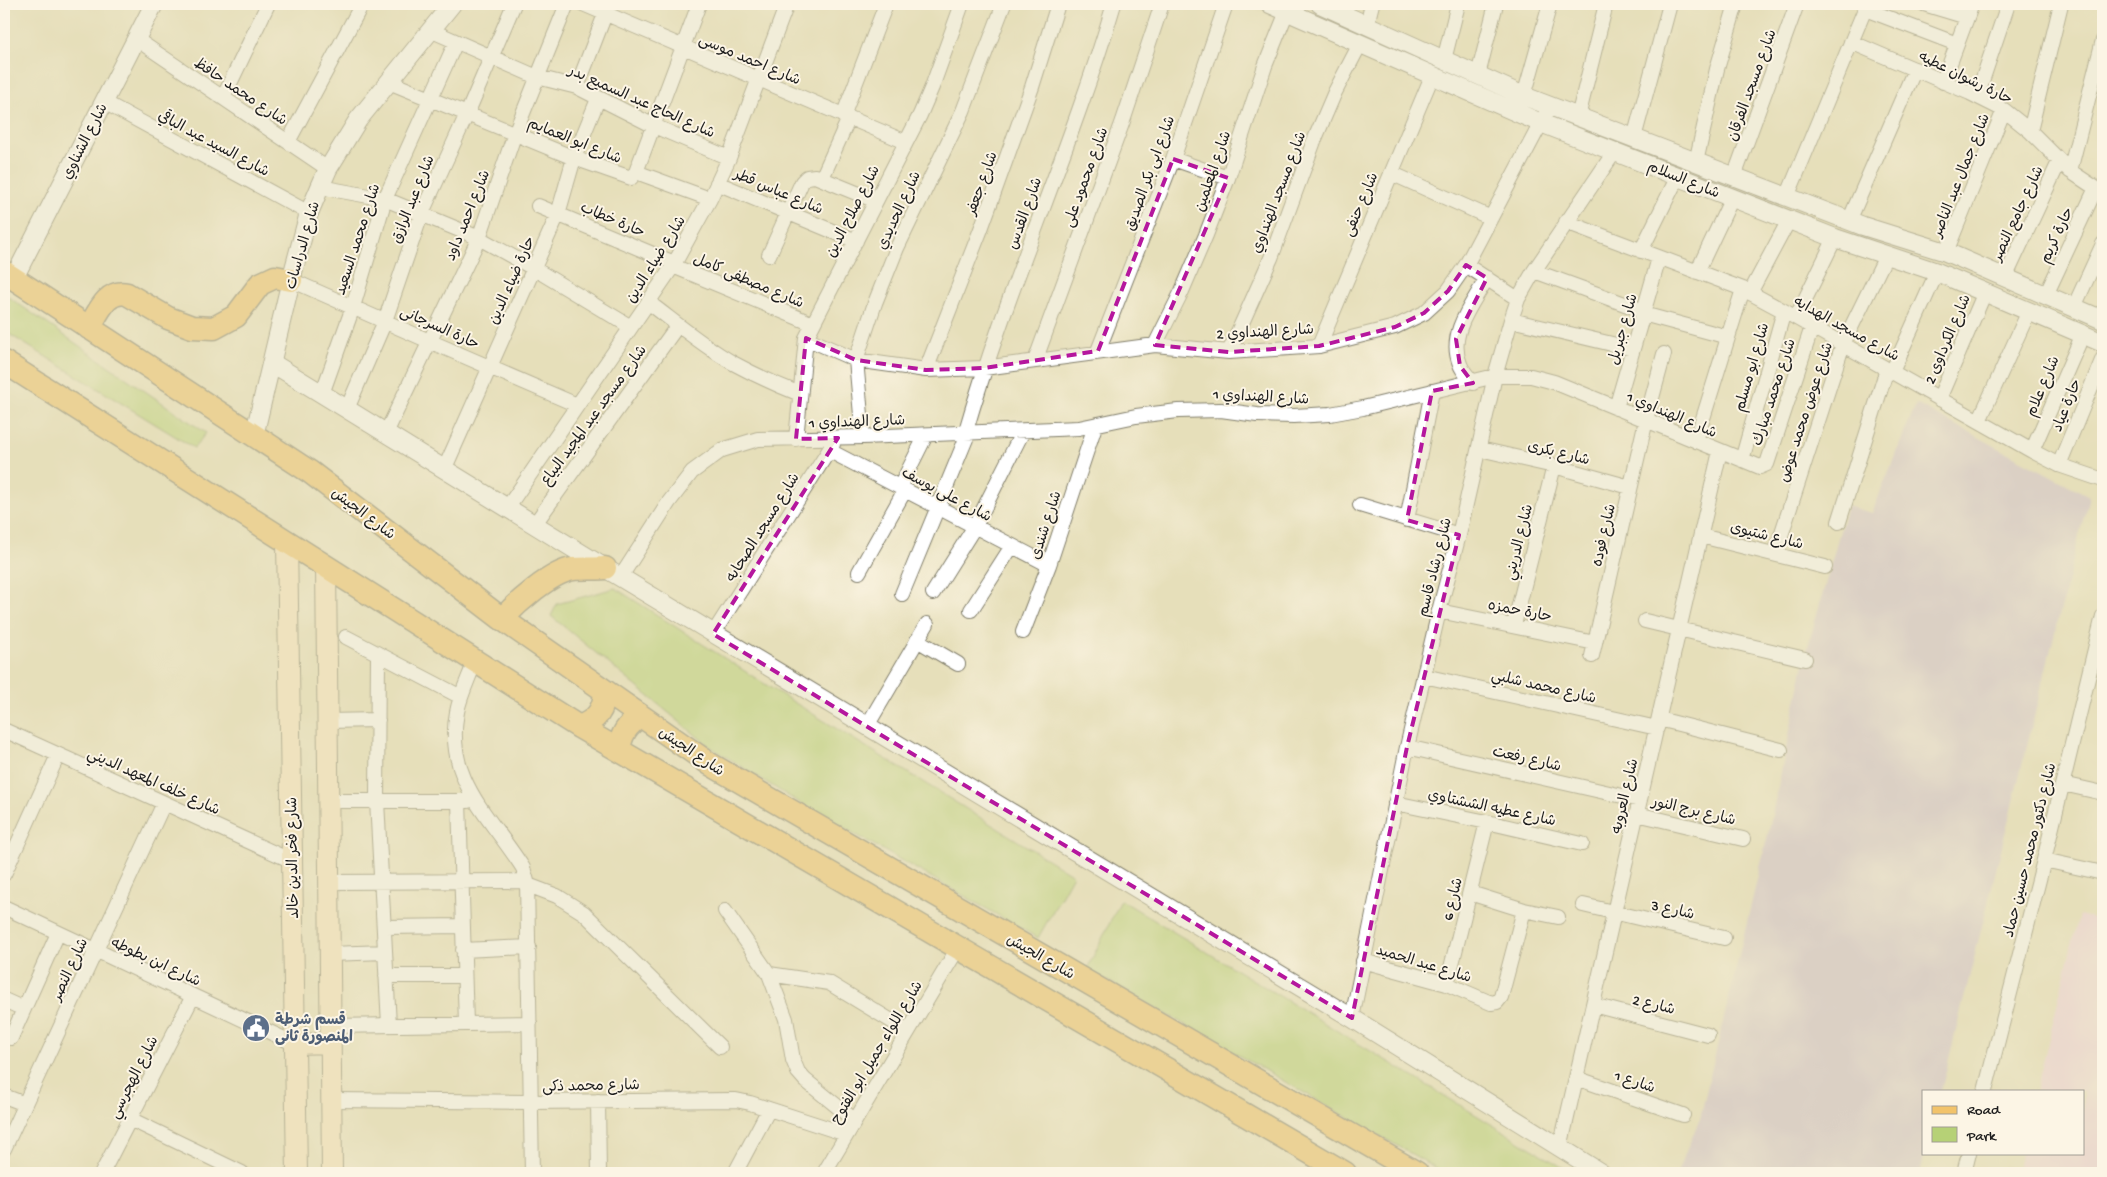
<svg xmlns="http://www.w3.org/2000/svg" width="2107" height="1177" viewBox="0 0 2107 1177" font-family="'Gochi Hand','Playpen Sans Arabic',sans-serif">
<rect width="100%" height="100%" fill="#fcf5e5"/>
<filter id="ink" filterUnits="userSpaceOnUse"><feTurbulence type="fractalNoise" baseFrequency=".02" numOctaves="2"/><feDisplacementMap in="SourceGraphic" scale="10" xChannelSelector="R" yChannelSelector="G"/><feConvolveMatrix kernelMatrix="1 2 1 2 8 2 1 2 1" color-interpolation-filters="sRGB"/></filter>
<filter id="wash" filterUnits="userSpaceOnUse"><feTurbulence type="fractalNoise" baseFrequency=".0096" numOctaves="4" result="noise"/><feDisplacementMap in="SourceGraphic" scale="20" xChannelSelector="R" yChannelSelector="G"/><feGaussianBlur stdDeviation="1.12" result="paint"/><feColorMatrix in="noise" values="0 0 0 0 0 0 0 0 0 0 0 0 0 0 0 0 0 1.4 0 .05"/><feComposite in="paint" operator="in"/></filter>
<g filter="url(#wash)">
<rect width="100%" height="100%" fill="#e6dfba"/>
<path fill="#f1d0e4" d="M2079,915L2103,920V1173H2016L2021,1153H2083V1091H2036Z"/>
<path fill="#cebed1" d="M1916,404L2089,496L1941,1091H1923V1153H1925L1920,1173H1677L1700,1118L1768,834L1807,650L1847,506L1872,513Z"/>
<path fill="#b6d176" stroke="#697649" d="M4,294L206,433L194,448L4,331Z
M615,588L771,688L1073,875L1038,938L793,799L709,746L551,616L557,604Z
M1121,900L1572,1173H1445L1087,969Z"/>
</g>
<g filter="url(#ink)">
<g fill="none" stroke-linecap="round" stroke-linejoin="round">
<defs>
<path id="minor" d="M583,4L906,142
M1924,4L1967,17
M1865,9L1957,44
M1367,24L1372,4
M430,30L537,77L577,87L654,126L729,158
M136,39L328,169
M1851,42L1970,93L2004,110L2030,131L2070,171L2103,193
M1444,60L1458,4
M1478,75L1496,4
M389,82L574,158L631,178L636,172L699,4
M1943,82L1972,4
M577,87L609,4
M1524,96L1550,4
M1977,96L2008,4
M223,98L268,4
M104,102L309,213
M843,116L886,4
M1578,117L1606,4
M2030,131L2061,4
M1634,138L1670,4
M288,142L362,4
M1173,159L1228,178
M1696,162L1717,69L1736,4
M2070,171L2103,40
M636,172L710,199
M1391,173L1491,218
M1734,177L1797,4
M822,178L849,118
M717,183L856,241
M320,187L385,199L479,238L533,268L631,327
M1787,197L1867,4
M538,206L674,263
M1849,221L1915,69
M1566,222L1743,289L1784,311L2032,451L2059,465L2103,480
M1641,251L1678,176
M1946,252L2004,110
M769,255L802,182L807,177L815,176L876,201
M1466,265L1518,299
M673,266L813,324
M1534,271L1644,311
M1697,272L1732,198
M2005,278L2059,162
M291,280L429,341L577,405
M1750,293L1789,220
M2046,295L2096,188
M648,302C676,323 703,346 733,363C755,375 777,385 800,394
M2074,307L2103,244
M1643,314L1728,337
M1796,318L1835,238
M1511,320L1633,349
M806,338L856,360L926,370L984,368L1155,345L1229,352L1319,346L1395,327L1424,313L1448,291L1466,265L1550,106
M1155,345L1182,291L1206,235L1228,178L1265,66L1290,4
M1319,346L1432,76
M1098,351L1173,159L1226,4
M1229,352L1271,258L1314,141L1335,92L1360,44
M1035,361L1123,121L1162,4
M926,370L981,229L1032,87L1058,4
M1892,372L1937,272
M1473,383C1469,377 1462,371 1460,364C1447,334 1473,303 1487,278
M322,394L353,307L385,199L456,42
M1939,399L1985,292
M1616,408L1659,258
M347,409L385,321L421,215L467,114L514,4
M1979,421L2029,311
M386,433L479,238L515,133L567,4
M965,434C1007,288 1071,149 1114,4
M863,437L856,360L875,303L897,248L963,111L1004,4
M796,439L806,338L920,115L932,87L962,4
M1696,441L1743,289
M1480,449L1554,466L1630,487
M830,451L1049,565
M2032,451L2083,334
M1742,460L1784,311
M2059,465L2103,358
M444,470L558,214L574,158L598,99
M900,487L926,435
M1360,505L1459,535
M507,508L673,266L710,199L729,158L787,4
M1407,520L1432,391
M1839,522L1887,369
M534,525L678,325
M1701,536L1825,567
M1775,554L1843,344L1886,256
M859,572L905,490
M620,578L669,502L692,472L722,450L758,439L863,437L1079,428L1136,416L1178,411L1221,410L1257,415L1294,416L1330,414L1363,408L1495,376H1531L1554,382L1760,467L1767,464L1812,327
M933,593L975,526L1023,431
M902,594L968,434
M971,610L1012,546
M1439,611L1595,643
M1645,621L1805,659
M1514,625L1554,466
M1023,632L1049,565L1095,426
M713,634L833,444
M346,637L461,697
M917,640L958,664
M378,654L377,801L389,1025
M1592,656L1646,420L1664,354
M475,661C469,678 460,695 457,712C444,779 490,816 523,868L527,881L532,1173
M1424,676L1657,728
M1659,719L1781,750
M328,721L378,720
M867,726L927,624
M4,730L292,861
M1407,747L1640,800
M2063,784L2103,793
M328,801H468
M459,801L466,1024
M1395,803L1487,822L1582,844
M1637,814L1743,839
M2044,860L2103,873
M4,874L58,755
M329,882L527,881
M528,885L557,896L584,913L720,1047
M1470,893L1524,910L1558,917
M1583,905L1724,938
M4,907L295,1044
M725,911L769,974L829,983L908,1031
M384,927L463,926
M463,950L529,947
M330,954L385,952
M1363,961L1447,984L1491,1003L1497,1002L1501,997L1524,910
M769,974L786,1019L793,1060L798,1072L805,1080L854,1120
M386,976H464
M1447,984L1487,822
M4,1000L24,1009
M1593,1005L1708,1035
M1352,1018L1407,747L1439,611L1459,535L1495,376L1511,320L1518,299L1534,271L1615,151
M331,1026L530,1023
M11,1038L58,933
M1576,1078L1683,1115
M1985,1091L2044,860L2103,616
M4,1096L25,1104
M332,1100L530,1102L736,1100L750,1103L846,1134
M598,1101L599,1173
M130,1119L242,1173
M1560,1148L1720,451
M4,1149L164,803
M102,1173L193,996
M735,1173L769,1109
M824,1173L958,948
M1964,1173L1969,1153"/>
<path id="tertiary" d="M1270,4L1541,123L1835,238L1937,272L2103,343
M1320,4L1524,96L1863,226L1946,252L2103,320
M14,278L154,4
M272,363L605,568L1352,1018L1601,1173
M254,436L291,280L309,213L320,187L328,169L358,120L452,4"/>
<path id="secondary" d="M287,542L297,1173
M326,566L332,1173
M295,1044L331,1043"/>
<path id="primary" d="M4,272L310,472L502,619L710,764L1417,1173
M89,328C98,313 107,289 127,294L168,318L192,327L214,328L236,316L260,284L275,277L291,280
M4,362L579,727L1345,1173
M502,619C517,603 551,572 573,569C583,568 594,569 605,568
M579,727C597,720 604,710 605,691
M619,750C621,734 627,725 641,716"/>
</defs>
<use href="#minor" stroke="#817e6b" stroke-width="16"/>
<use href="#tertiary" stroke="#817e6b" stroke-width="20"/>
<use href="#secondary" stroke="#817e6b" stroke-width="22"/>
<use href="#primary" stroke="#817e6b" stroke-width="25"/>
<use href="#minor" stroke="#fff" stroke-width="14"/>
<use href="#tertiary" stroke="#fff" stroke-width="18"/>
<use href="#secondary" stroke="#fae7c3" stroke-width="20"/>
<use href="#primary" stroke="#f2c36a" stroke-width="22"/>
</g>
</g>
<path d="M0 0H2107V1177H0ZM1173,159L1228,178L1155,345L1229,352L1319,346L1395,327L1424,313L1448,291L1466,265L1487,278L1456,339L1460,366L1473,383L1432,391L1407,520L1459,535L1407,747L1352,1018L713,634L838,438L796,439L806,338L856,360L926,370L984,368L1098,351Z" fill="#e6dfba" fill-opacity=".55" fill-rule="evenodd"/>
<path fill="none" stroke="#b5179e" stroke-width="4" stroke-dasharray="10 6" stroke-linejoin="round" d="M1173,159L1228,178L1155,345L1229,352L1319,346L1395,327L1424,313L1448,291L1466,265L1487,278L1456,339L1460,366L1473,383L1432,391L1407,520L1459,535L1407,747L1352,1018L713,634L838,438L796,439L806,338L856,360L926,370L984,368L1098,351Z"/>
<defs>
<symbol id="civic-disc" viewBox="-11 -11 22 22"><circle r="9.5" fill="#5c6f8a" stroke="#fcf5e5"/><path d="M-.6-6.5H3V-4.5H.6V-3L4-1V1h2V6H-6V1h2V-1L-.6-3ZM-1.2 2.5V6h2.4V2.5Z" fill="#fff"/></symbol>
</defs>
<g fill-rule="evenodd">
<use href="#civic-disc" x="240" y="1012" width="32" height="32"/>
</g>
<g text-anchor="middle" stroke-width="4" stroke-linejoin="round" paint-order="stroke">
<g font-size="15" fill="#1c1c1c" stroke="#fcf5e5">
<text transform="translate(750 59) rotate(23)" y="5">شارع احمد موسى</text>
<text transform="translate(1966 77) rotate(26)" y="5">حارة رشوان عطيه</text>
<text transform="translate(1751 85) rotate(-70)" y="5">شارع مسجد الفرقان</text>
<text transform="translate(241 91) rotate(34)" y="5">شارع محمد حافظ</text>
<text transform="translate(642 101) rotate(24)" y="5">شارع الحاج عبد السميع بدر</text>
<text transform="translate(575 140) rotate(22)" y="5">شارع ابو العمايم</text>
<text transform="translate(84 141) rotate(-63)" y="5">شارع الشناوي</text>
<text transform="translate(214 143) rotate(28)" y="5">شارع السيد عبد الباقي</text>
<text transform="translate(1212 171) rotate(-71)" y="5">شارع المعلمين</text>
<text transform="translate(1149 173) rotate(-70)" y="5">شارع ابى بكر الصديق</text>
<text transform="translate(1960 175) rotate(-68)" y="5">شارع جمال عبد الناصر</text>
<text transform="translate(1085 177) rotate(-70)" y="5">شارع محمود على</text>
<text transform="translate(1684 179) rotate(22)" y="5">شارع السلام</text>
<text transform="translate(981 183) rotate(-70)" y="5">شارع جعفر</text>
<text transform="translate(779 191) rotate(23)" y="5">شارع عباس قطر</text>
<text transform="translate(1278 192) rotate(-69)" y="5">شارع مسجد الهنداوي</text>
<text transform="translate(412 199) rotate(-68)" y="5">شارع عبد الرازق</text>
<text transform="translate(1360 204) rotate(-67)" y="5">شارع حنفى</text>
<text transform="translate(898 210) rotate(-65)" y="5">شارع الحديدي</text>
<text transform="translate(852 211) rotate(-63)" y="5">شارع صلاح الدين</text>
<text transform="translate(1024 213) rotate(-70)" y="5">شارع القدس</text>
<text transform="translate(2017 213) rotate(-65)" y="5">شارع جامع النصر</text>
<text transform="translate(467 215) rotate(-68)" y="5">شارع احمد داود</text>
<text transform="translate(613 219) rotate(23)" y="5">حارة خطاب</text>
<text transform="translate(2056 235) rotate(-65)" y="5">حارة كريم</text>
<text transform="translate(357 239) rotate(-72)" y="5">شارع محمد السعيد</text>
<text transform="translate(302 245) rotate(-74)" y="5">شارع الدراسات</text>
<text transform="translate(655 259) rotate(-58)" y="5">شارع ضياء الدين</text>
<text transform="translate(511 280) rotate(-66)" y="5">حارة ضياء الدين</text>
<text transform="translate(749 280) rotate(23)" y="5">شارع مصطفى كامل</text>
<text transform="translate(440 327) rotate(24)" y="5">حارة السرجانى</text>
<text transform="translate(1847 328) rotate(29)" y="5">شارع مسجد الهدايه</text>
<text transform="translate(1622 329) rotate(-74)" y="5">شارع جبريل</text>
<text transform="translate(1265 331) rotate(-3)" y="5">شارع الهنداوي 2</text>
<text transform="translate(1947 339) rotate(-67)" y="5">شارع الكرداوى 2</text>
<text transform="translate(1751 367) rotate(-74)" y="5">شارع ابو مسلم</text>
<text transform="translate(2042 386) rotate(-67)" y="5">شارع علام</text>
<text transform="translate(1773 392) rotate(-72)" y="5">شارع محمد مبارك</text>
<text transform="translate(1261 396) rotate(3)" y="5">شارع الهنداوي 1</text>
<text transform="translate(2066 405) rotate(-68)" y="5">حارة عياد</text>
<text transform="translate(1805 412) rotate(-72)" y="5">شارع عوض محمد عوض</text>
<text transform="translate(1672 414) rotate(23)" y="5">شارع الهنداوي 1</text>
<text transform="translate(593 415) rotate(-54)" y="5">شارع مسجد عبد المجيد البياع</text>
<text transform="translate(857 421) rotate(-2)" y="5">شارع الهنداوي 1</text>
<text transform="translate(1559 452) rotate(14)" y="5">شارع بكرى</text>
<text transform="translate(947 494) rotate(28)" y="5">شارع على يوسف</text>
<text transform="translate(364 513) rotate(37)" y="5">شارع الجيش</text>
<text transform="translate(1045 525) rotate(-72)" y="5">شارع شندى</text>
<text transform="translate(762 527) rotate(-58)" y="5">شارع مسجد الصحابه</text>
<text transform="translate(1603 535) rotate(-77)" y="5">شارع فوده</text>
<text transform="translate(1767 535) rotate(14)" y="5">شارع شتيوى</text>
<text transform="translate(1518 542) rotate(-76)" y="5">شارع الدريني</text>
<text transform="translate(1434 567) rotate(-76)" y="5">شارع رشاد قاسم</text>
<text transform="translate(1520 610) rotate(11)" y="5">حارة حمزه</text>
<text transform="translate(1544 686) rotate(13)" y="5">شارع محمد شلبي</text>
<text transform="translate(692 751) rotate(34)" y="5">شارع الجيش</text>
<text transform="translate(1527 758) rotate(13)" y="5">شارع رفعت</text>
<text transform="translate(154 781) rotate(24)" y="5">شارع خلف المعهد الديني</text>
<text transform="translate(1624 796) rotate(-77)" y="5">شارع العروبه</text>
<text transform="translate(1492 807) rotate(12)" y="5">شارع عطيه الششتاوي</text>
<text transform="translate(1694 810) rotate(13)" y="5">شارع برج النور</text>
<text transform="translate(2029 850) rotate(-76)" y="5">شارع دكتور محمد حسين حماد</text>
<text transform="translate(292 858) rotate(-91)" y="5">شارع فخر الدين خالد</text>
<text transform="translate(1452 899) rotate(-76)" y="5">شارع 6</text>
<text transform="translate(1673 909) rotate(13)" y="5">شارع 3</text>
<text transform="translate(1041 956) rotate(30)" y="5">شارع الجيش</text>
<text transform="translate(156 961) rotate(25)" y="5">شارع ابن بطوطه</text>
<text transform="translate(1424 963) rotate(17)" y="5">شارع عبد الحميد</text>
<text transform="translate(69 969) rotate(-65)" y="5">شارع النصر</text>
<text transform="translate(1654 1004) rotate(14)" y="5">شارع 2</text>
<text transform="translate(876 1052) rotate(-59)" y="5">شارع اللواء جميل ابو الفتوح</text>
<text transform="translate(133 1077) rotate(-63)" y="5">شارع الهجرسي</text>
<text transform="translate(1635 1081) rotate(19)" y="5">شارع 1</text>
<text transform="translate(591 1085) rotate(-1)" y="5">شارع محمد ذكى</text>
</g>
<g font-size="15" font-weight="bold" fill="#4e5e75" stroke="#fcf5e5" text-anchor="start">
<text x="275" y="1024">قسم شرطة<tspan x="275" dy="17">المنصورة ثانى</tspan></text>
</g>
</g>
<rect width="2107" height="1177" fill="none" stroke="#fcf5e5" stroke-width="20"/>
<rect x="1922" y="1090" width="162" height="65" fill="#fcf5e5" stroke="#a29e95"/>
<rect x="1932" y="1106" width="25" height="8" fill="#f2c36a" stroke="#a29e95"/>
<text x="1967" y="1114" font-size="15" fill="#1c1c1c">Road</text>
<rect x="1932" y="1127" width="25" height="15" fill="#b6d176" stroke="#a29e95"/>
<text x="1967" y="1140" font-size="15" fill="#1c1c1c">Park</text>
</svg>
